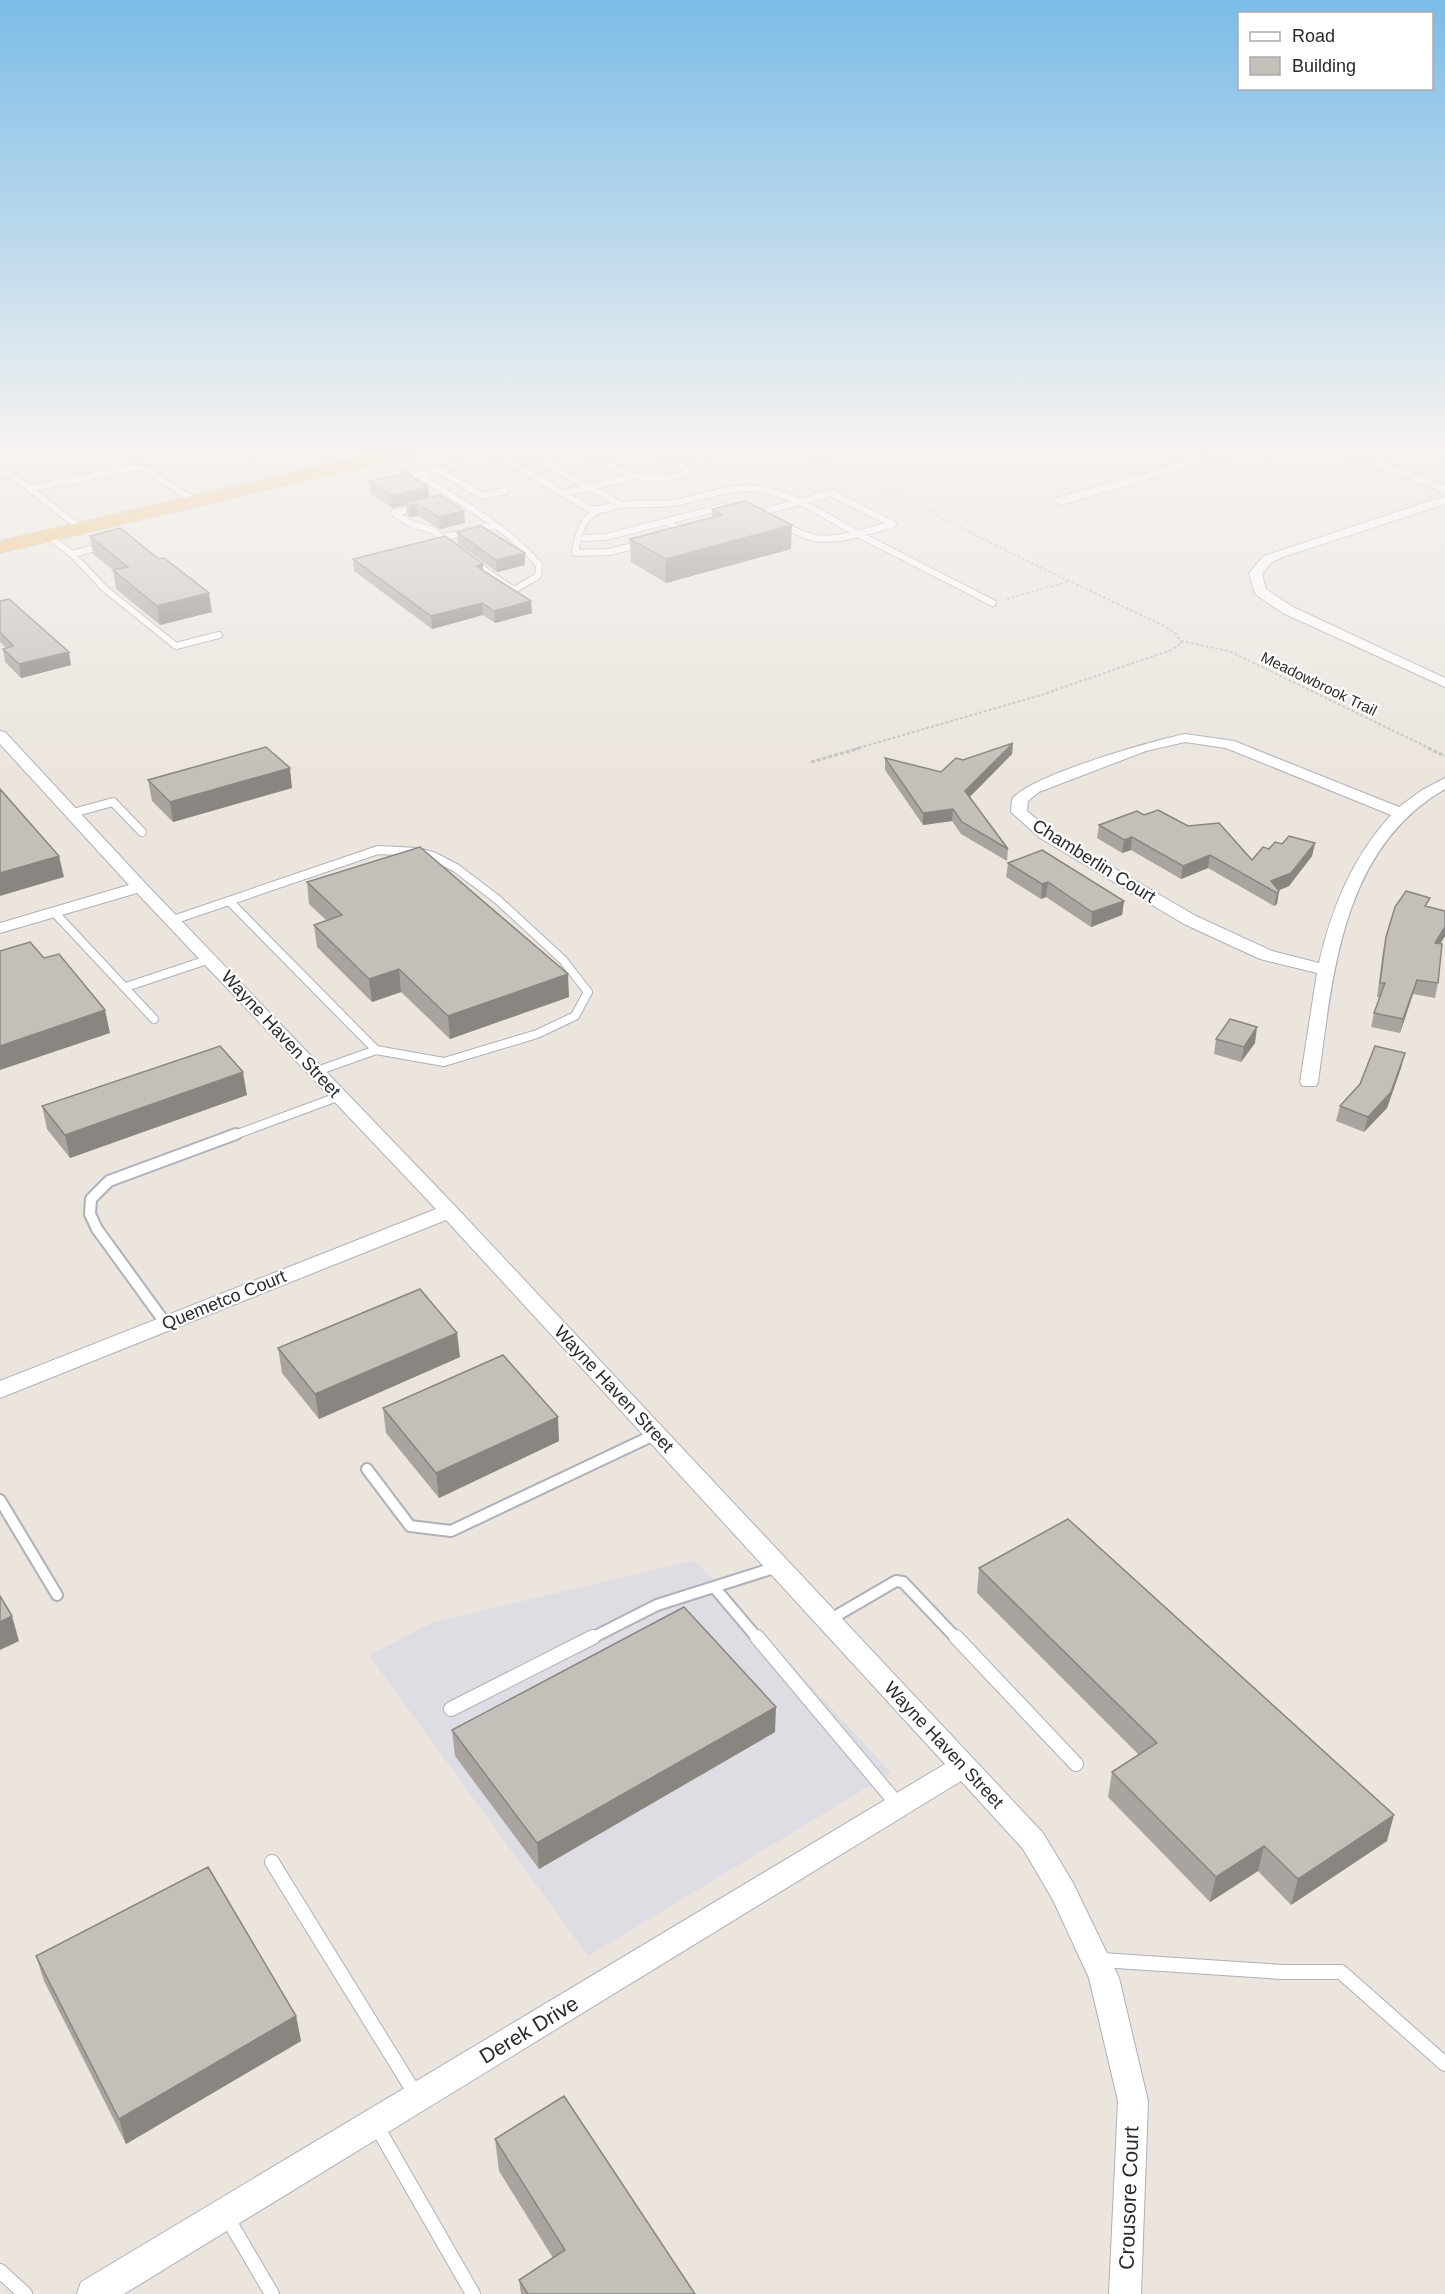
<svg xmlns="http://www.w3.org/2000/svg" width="1445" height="2294" viewBox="0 0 1445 2294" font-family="Helvetica,sans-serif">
<rect width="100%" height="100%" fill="#ebe5de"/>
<path fill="#dfdde4" d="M695,1560L891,1773L588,1956L369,1655L434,1622Z"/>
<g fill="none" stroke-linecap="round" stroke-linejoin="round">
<defs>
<path id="service-far3" d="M385,452L419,475L460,465
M493,452L590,509H608L618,503L525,452
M587,452C623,473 644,487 686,473L687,469L656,452
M687,469L703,461L702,452
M439,470L482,496L505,491
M0,471L11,474L80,528
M402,479L419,475C461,503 506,526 539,565L538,576L514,590L474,563
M29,489L137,467L143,468L195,501
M564,493L632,477
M418,507L394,513L411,524L433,530L448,544
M763,515L759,513L831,493L893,524L858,534
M667,521L684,533
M858,534L993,603
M48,536L72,554L104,546
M441,538L495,525
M578,538L606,537L722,507
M641,544L609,552L575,553C577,541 580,524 591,515C612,499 647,506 672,503C701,499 728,485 758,489C794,494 827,517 858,534C826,542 812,541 783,525
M72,554L105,589L176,646L219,635"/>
<path id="service-far2" d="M73,813L113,802L142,832
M230,902L376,1050
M54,912L154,1019
M173,920L378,850L418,852L433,856L456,868L498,900L563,960L588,992L575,1016L537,1034L444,1062L376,1050L317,1071
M126,987L210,959
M232,1136L340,1096"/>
<path id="service-far1" d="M166,1324L97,1229L90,1214L91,1199L109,1181L236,1134
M367,1469L410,1526L451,1531L656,1434
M0,1500L57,1595
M714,1587L758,1639
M829,1620L896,1581L903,1582L957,1639
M590,1639L657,1605L777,1567"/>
<path id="service" d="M757,1637L898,1805
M956,1637L1076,1764
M451,1709L593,1637
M272,1862L416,2095
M1101,1960L1282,1972H1341L1445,2064
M376,2125L473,2294
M228,2219L272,2294
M0,2271L25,2294"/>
<path id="minor" d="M1217,452H1235L1233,454L1064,504L1060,505L1054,501L1056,498Z
M1340,452H1356L1445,485V493Z
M1445,496V504L1283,557L1272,562L1262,574L1266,589L1293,607L1445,678V687L1283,613L1255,594L1249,573L1264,556Z
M0,731L5,732L146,884L456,1207L1043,1833L1073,1883L1119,1978L1148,2101L1141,2294H1109L1118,2101L1089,1978L1053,1900L1023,1849L961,1781L124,2294H77L81,2282L945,1764L446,1220L0,1398V1381L436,1209L137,893L0,933V923L129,885L0,744Z
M1185,734L1234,741L1399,807L1422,790L1445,778V789C1341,849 1333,975 1318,1082L1316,1086H1302L1300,1082L1317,973L1260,959L1184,924L1040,838L1011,812L1012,799C1031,775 1152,741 1185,734ZM1185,742L1226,748L1391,815C1352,858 1332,907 1319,963L1272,951L1196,916L1052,832L1027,811L1028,801L1039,792L1146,751Z"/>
<path id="trunk" d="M379,452H411L409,456L402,458L0,553V541Z"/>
</defs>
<use href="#service-far3" stroke="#aeb0ba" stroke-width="8"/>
<use href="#service-far2" stroke="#aeb0ba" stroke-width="10"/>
<use href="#service-far1" stroke="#aeb0ba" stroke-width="14"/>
<use href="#service" stroke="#aeb0ba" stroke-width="16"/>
<use href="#minor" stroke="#aeb0ba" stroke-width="2"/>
<use href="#trunk" stroke="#c3c3c3" stroke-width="2"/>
<path stroke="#c3c3c3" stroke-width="2" stroke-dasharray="3 2" stroke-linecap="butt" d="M771,475L820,462L841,466L1017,556L1164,626L1176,634L1182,643L1171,650L1041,695L855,749
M1007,599L1069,581
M1181,641L1229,651L1431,749"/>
<path stroke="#c3c3c3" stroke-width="3" stroke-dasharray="4 2" stroke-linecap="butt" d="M1428,748L1445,756
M811,762L860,748"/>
<use href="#service-far3" stroke="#fff" stroke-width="6"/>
<use href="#service-far2" stroke="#fff" stroke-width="8"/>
<use href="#service-far1" stroke="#fff" stroke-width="10"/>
<use href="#service" stroke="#fff" stroke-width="14"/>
<use href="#minor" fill="#fff" fill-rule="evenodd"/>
<use href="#trunk" fill="#ebb565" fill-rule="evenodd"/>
</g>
<path fill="#a9a49f" d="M369,481L428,487L429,497L465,523L440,529L418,516L410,517L407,515L406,505L392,508L370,493Z
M712,509L791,549L666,583L631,562L630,539L712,517Z
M457,532L525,565L497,572L458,544Z
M90,536L212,612L160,625L116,589L113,570L93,554Z
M353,559L483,564V570L532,613L495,623L483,615L432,629L354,571Z
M0,601L71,665L21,678L5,662L3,649L6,648L0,642Z
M1012,754L969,797L1008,849L1007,861L961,834L952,821L923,825L885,770V758L941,772L963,760Z
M148,780L292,788L173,822L152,801Z
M1144,815L1188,826L1252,860L1269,849L1282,844L1315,843L1312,856L1289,886L1279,890L1277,904L1274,906L1208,868L1181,879L1131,850L1122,853L1097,838L1099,825Z
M1008,863L1124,901L1122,915L1091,927L1046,897L1041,899L1006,877Z
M307,882L569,997L450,1039L401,992L372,1002L317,947L314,925L327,921L309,904Z
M1428,906L1445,936L1440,944L1438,983L1435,998L1413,994L1400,1033L1371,1027L1374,1013L1380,997H1377L1383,951L1386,937Z
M1216,1039L1255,1043L1241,1062L1214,1054Z
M1401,1068L1387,1108L1364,1132L1336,1121L1340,1106Z
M247,1095L70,1158L47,1129L42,1106Z
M278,1348L460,1357L319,1419L282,1373Z
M383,1408L559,1441L439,1498L386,1433Z
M979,1568L1387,1841L1291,1905L1258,1871L1210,1902L1108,1797L1112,1772L1139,1755L977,1593Z
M452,1730L775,1732L539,1869L455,1756Z
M36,1956L296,2016L301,2041L126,2144L44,1981Z
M495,2139L695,2294H521L519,2280L553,2258L499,2171Z"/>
<path fill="#898682" d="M428,487L429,498L406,503V505L392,508L391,496Z
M417,504L418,516L410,517L409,506Z
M464,511L465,523L440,529L439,517Z
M792,525L791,549L666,583V559Z
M525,553V565L497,572L496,560Z
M483,564V576L476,566Z
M209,593L212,612L160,625L157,606Z
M531,601L532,613L495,623L494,611Z
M482,603L483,615L432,629L431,616Z
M69,652L71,665L21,678L19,664Z
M1013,743L1012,754L964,803L965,791Z
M290,768L292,788L173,822L170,802Z
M953,809L952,821L923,825V813Z
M1132,837L1131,850L1122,853L1124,840Z
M1315,843L1312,856L1289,886L1275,892L1271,881Z
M1210,855L1208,868L1181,879L1183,866Z
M59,856L64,877L0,896V873Z
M1048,882L1046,897L1041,899L1042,884Z
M1279,891L1277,904L1274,906L1277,893Z
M1124,901L1122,915L1091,927L1092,912Z
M1445,927V936L1432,957L1435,943Z
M399,969L401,992L372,1002L369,979Z
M568,974L569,997L450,1039L448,1016Z
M1417,980L1413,994L1400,1033L1403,1019Z
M105,1010L110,1033L0,1070V1046Z
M1257,1027L1255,1043L1241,1062L1244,1047Z
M1405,1053L1401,1068L1387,1108L1364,1132L1368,1117Z
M243,1072L247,1095L70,1158L65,1135Z
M457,1333L460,1357L319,1419L315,1394Z
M558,1417L559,1441L439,1498L436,1473Z
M12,1616L19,1641L0,1650V1622Z
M776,1707L775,1732L539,1869L537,1843Z
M1394,1815L1387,1841L1291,1905L1298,1879Z
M1264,1846L1258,1871L1210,1902L1216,1877Z
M296,2016L301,2041L126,2144L119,2119Z"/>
<path fill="#c4bfb9" stroke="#898682" stroke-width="1.5" d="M407,473L428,487L391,496L369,481Z
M440,495L464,511L439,517L417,504L409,506L406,503Z
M745,501L792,525L666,559L630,539L722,515L712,509Z
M481,526L525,553L496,560L457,532Z
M120,528L159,559L164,558L209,593L157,606L113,570L128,567L90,536Z
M445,536L483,564L476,566L531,601L494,611L482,603L431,616L353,559Z
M9,599L69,652L19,664L3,649L13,646L0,632V601Z
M1013,743L965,791L1008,849L962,822L953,809L923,813L885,758L941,772L956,758L963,760Z
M266,747L290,768L170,802L148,780Z
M0,789L59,856L0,873Z
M1158,810L1188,826L1219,823L1252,860L1263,847L1269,849L1275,842L1282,844L1289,836L1315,843L1291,873L1271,881L1279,891L1277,893L1210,855L1183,866L1132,837L1124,840L1099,825L1137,811L1144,815Z
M420,847L568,974L448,1016L399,969L369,979L314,925L342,915L307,882Z
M1042,850L1124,901L1092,912L1048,882L1042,884L1008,863Z
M1406,891L1430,898L1425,906L1445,911V927L1435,943L1442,944L1438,983L1417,980L1403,1019L1374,1013L1385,983H1380L1386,937L1395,907Z
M30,942L44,958L59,954L105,1010L0,1046V951Z
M1230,1019L1257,1027L1244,1047L1216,1039Z
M220,1046L243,1072L65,1135L42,1106Z
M1375,1046L1405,1053L1391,1092L1368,1117L1340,1106L1360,1084Z
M420,1289L457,1333L315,1394L278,1348Z
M503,1355L558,1417L436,1473L383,1408Z
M1068,1519L1394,1815L1298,1879L1264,1846L1216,1877L1112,1772L1157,1743L979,1568Z
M0,1596L12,1616L0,1622Z
M684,1607L776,1707L537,1843L452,1730Z
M208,1867L296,2016L119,2119L36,1956Z
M564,2096L695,2294H528L519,2280L565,2250L495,2139Z"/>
<linearGradient id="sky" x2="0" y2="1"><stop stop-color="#7bbce7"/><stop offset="0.58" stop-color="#f6f3f0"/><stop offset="1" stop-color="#f6f3f0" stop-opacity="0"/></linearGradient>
<rect width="1445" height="773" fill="url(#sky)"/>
<g text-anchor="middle" stroke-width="4.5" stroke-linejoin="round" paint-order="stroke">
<g font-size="15" fill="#2a2a2a" stroke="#fff">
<text transform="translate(1319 684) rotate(26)" y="5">Meadowbrook Trail</text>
</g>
<g font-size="18" fill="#2a2a2a" stroke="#fff">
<text transform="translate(1094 861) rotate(32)" y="6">Chamberlin Court</text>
<text transform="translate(281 1034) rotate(47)" y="6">Wayne Haven Street</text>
<text transform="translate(224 1300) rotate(-22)" y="6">Quemetco Court</text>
<text transform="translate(614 1389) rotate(47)" y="6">Wayne Haven Street</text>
<text transform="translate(944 1745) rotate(47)" y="6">Wayne Haven Street</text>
</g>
<g font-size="21" fill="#2a2a2a" stroke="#fff">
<text transform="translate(529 2030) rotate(-31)" y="7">Derek Drive</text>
<text transform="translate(1129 2198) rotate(-88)" y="7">Crousore Court</text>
</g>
</g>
<rect x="1238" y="12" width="195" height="78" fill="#ffffff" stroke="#aaaaaa" stroke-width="1.5"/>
<rect x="1250" y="32" width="30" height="9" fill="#ffffff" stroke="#aaaaaa" stroke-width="1.5"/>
<text x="1292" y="42" font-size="18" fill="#2a2a2a">Road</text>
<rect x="1250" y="57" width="30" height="18" fill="#c4bfb9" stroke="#aaaaaa" stroke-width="1.5"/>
<text x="1292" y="72" font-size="18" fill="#2a2a2a">Building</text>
</svg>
